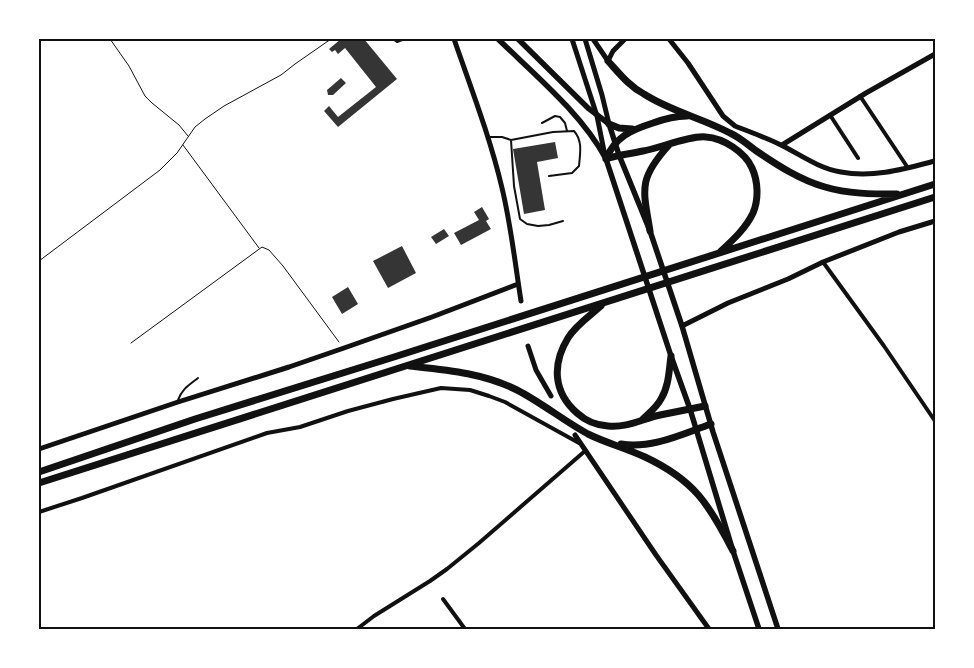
<svg xmlns="http://www.w3.org/2000/svg" width="974" height="668" viewBox="0 0 974 668" font-family="'PT Sans',sans-serif">
<rect width="100%" height="100%" fill="#fff"/>
<path fill="#353535" d="M341,39H364L397,79L338,127L324,111L329,106L338,117L376,87L345,48L338,54L335,50L332,52L329,49Z
M341,78L346,83L333,95H328L327,90Z
M555,142L558,158L537,162L545,210L524,214L513,149Z
M482,207L489,219L486,221L491,229L461,245L454,233L479,220L474,212Z
M444,229L449,236L436,244L431,237Z
M402,246L416,273L388,288L373,261Z
M348,287L358,304L342,314L332,297Z"/>
<g fill="none" stroke-linecap="round" stroke-linejoin="round">
<path stroke="#111" stroke-width="1" d="M110,39L129,66L145,96L152,103L179,125L188,136
M183,145L259,248
M39,261L160,170L177,153L195,127L205,119L224,106L281,75L295,64L331,39
M131,343L262,247L269,250L283,266L339,342"/>
<path stroke="#111" stroke-width="2" d="M393,39L397,42L405,39
M542,123L555,116L560,117L565,123L567,131
M489,137H502L511,140L553,132L574,131C583,141 580,154 579,166L572,173L549,176
M511,140L514,186L520,219L527,224L538,226L549,225L563,221
M178,400C182,389 189,385 198,378"/>
<path stroke="#111" stroke-width="4" d="M860,96L908,168
M830,115L858,158
M823,262L884,346L935,421
M39,512L82,498L267,433L300,427L348,411L393,399L441,388L470,390L489,396L505,402L579,443
M443,599L465,629
M357,629L374,616L430,581L447,569L479,543L585,451"/>
<path stroke="#111" stroke-width="5" d="M454,39C471,88 490,137 502,188C511,225 515,263 521,301
M572,39L597,116L605,156
M585,39L602,95L609,124
M593,39L608,61L613,51L625,39
M669,39L688,63L723,116L735,126C750,132 767,138 781,145C801,155 818,168 841,172C873,178 904,169 935,161
M782,145L866,93L935,54
M682,326L728,303L788,279L823,262L899,232L935,221
M528,346L536,370L551,396
M575,435L656,555L709,629
M39,449L178,402L289,367L344,348L432,317L518,284"/>
<path stroke="#111" stroke-width="5.5" d="M498,39C535,75 582,114 606,159L671,356L690,409L733,551L759,629
M518,39L588,108L609,124L619,155L650,231L682,326L713,432L778,629"/>
<path stroke="#111" stroke-width="7" d="M608,61C619,73 629,86 644,94C670,111 702,118 730,133C739,137 747,144 755,150C777,165 800,180 825,187C848,194 873,194 897,194
M609,124L619,128L632,129
M606,159C618,155 630,154 643,151C660,148 691,135 706,137C723,138 745,152 752,168C758,181 759,199 753,213C746,228 733,240 721,251
M606,159C615,137 631,130 653,123C664,119 674,116 687,116
M650,231C643,189 638,179 669,145
M601,306C591,315 576,325 568,338C552,364 553,392 577,413C587,422 596,425 608,426C627,428 642,419 660,415C675,412 690,409 705,406
M410,366C447,370 483,373 517,390C542,403 564,421 588,434C606,443 626,448 645,457C694,480 709,504 733,551
M642,420C649,413 657,407 661,399C669,386 669,370 671,356
M621,444C652,449 682,434 711,424
M39,472L195,419L394,357L935,184
M39,483L935,197"/>
</g>
<rect width="974" height="668" fill="none" stroke="#ffffff" stroke-width="80"/>
<rect x="40" y="40" width="894" height="588" fill="none" stroke="#111" stroke-width="2"/>
</svg>
